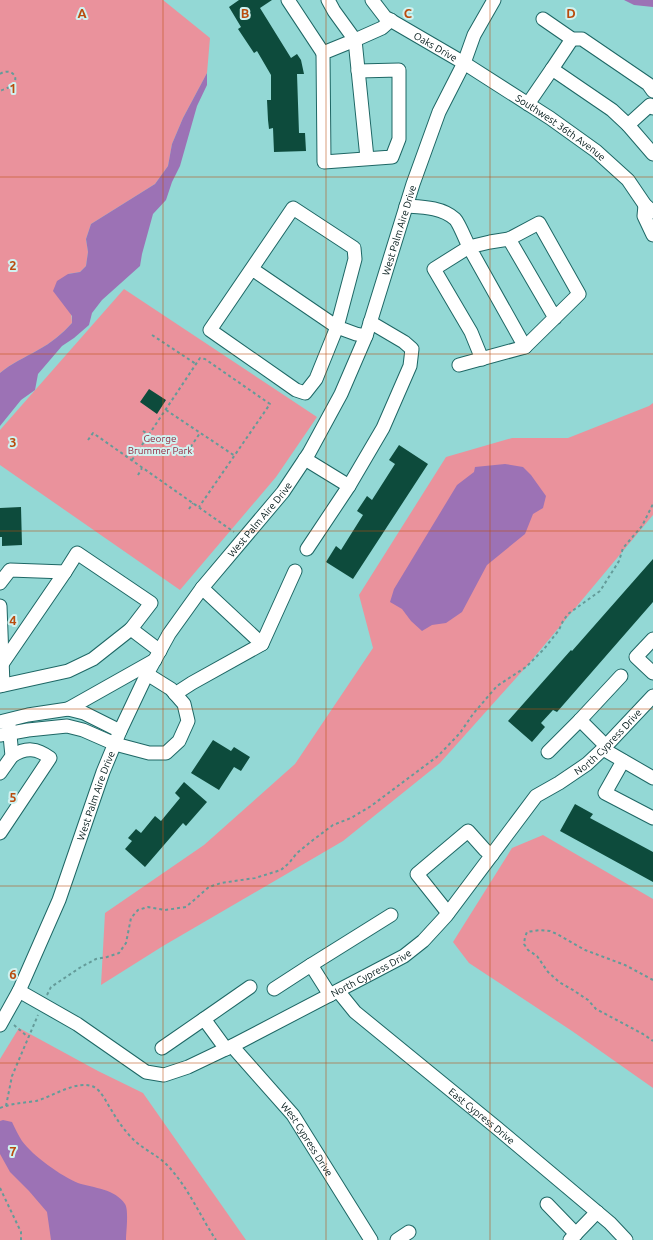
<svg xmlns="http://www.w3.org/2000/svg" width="653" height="1240" viewBox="0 0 653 1240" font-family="Ubuntu,sans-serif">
<rect width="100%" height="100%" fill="#93d8d5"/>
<path fill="#ea929c" d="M0,0H163L210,38L207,73L183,118L172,144L168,166L155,184L91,224L86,239L88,252L86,266L80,272L68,274L72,323C62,334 51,343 38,350C24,358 12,363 0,373Z
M124,289L317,417L276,477L180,590L0,465V430Z
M653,403V515L526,667L440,763L343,841L163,946L101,985L105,913L204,845L295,764L373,648L359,595L446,457L512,438H568L649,406Z
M543,835L653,899V1088L572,1031L469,963L453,942L512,848Z
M19,1028L98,1071L143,1093L246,1240H0V1059Z"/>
<path fill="#9c72b5" d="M624,0H653V7L634,5Z
M207,73V85L197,106L180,166L172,182L166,200L153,214L142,254L140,266L102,300L92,313L89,325L74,338L62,346L38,374L35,390L21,400L0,426V373C12,363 24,358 38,350C51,343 62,334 72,323V316L53,291L57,281L68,274L80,272L86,266L88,252L86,239L91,224L155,184L168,166L172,144L183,118Z
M505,464L523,467L531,475L546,496L543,508L533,514L525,534L487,565L462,612L446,623L432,625L422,631L411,621L402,609L390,602L394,589L457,485L474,472L475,467Z
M3,1120L12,1122C15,1128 18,1135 22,1141C33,1156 61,1176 78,1183C94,1188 115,1189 125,1204C129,1210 126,1232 126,1240H51L47,1212L29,1191L10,1172L0,1154V1121Z"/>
<path fill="#0d4b3c" d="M239,0H272L260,8L291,58L297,54L301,60L304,74H297L299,133H305L306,151L274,152L273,128L269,129L268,120L267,100H271V75L257,51L254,53L238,29L241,27L229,7Z
M149,389L166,400L157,414L140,402Z
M399,445L428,464L353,579L326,562L336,546L341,550L363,515L357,511L367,496L372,500L395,464L389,460Z
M21,507L22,545L2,546V537H0V508Z
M653,559V602L557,712L553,710L541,723L545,727L532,742L508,721L571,650L572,651Z
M213,740L231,751L234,747L250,757L241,771L234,767L219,790L191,773Z
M184,782L207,802L186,826L183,823L145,867L125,849L132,841L128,838L136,829L141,833L155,816L161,821L180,798L175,793Z
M575,804L593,814L590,818L653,852V882L560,831Z"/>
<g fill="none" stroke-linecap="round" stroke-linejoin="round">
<defs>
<g id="minor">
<path d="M288,0L323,53"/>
<path d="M328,0L334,11L355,40L323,53L324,162L392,157L399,139V70L358,71"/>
<path id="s1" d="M372,0L385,17L464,63L550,118L596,151L628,180L645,205L653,212"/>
<path d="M543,19L572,39H582L648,84L653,91"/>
<path d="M552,69L572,39"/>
<path d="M528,104L552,69L612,110L628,125L653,154"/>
<path d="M628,125L650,105L653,108"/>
<path d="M367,158L355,40L382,28L391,20"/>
<path d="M645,205L644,216L653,235"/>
<path d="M406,206C422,207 442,207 455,219C459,223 466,241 469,247L434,269L471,332L482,359"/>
<path d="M252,269L337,327L355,259L354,248L293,208L210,330L296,390L305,393L316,379L337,327L356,334L366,336"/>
<path d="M525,347L579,294L539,223L509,239L555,318"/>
<path d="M459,365L525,347L469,247L490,242L509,239"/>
<path d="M305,459L349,486L307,549"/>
<path d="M349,486L383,428L410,366L412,349L404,342L370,322"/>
<path d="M0,583L10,570L65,572L77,553L151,603L131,629"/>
<path d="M202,588L262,644"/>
<path d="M0,606L3,685"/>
<path d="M653,639L636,657L653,673"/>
<path d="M2,664L65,572"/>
<path d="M0,686L68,671L93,659L131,629L160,651"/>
<path d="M175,694L192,683L262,644L295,571"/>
<path d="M68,709L155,660"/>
<path d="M580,720L621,676"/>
<path d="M0,722L28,715L68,709L84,713L120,731"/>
<path d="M0,735L28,730L67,726L83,730L115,744L149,753H166L179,741L188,721L184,704L171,689L147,674"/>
<path d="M603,749L653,778"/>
<path d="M548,752L580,720L606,746"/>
<path d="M623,761L605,793L653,818"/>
<path d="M0,773L12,756L9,725"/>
<path d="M0,833L50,758C37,748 26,747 12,756"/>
<path d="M448,913L417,874L468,831L485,850L492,855"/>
<path d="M311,965L391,915"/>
<path d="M274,989L311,965L330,995"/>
<path id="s2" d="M19,991L77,1024L146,1072L164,1075L188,1067L232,1046L366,976L404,956L423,941L446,916L536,796L559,783L587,764L603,749L653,696"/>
<path id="s3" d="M338,991L355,1012L497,1128L610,1223L626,1240"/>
<path d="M204,1019L250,987"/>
<path id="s4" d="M0,1025L19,991L59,900L103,772L120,731L147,674L169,634L202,588L283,492L309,453L341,394L366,336L413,184L439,112L464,63L474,35L494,0"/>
<path id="s5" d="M232,1046L293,1115L371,1240"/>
<path d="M162,1048L204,1019L226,1049"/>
<path d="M547,1204L576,1234"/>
<path d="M397,1240L409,1232"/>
<path d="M570,1240L597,1212"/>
</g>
</defs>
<use href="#minor" stroke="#1e6765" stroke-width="15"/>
<path stroke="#649b99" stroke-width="2" stroke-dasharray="3 3" stroke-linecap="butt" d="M0,74C10,67 21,77 12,85C9,88 4,89 0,91
M152,335L196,364
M166,410L235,456
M143,431L149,435
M88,440L93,433L234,532
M184,457L200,433
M132,460L200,358L205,359L270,404L199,507
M138,475L142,468
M189,509L193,503
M653,980L625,965L585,950L557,934L550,931L540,930L527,932L525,937L524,944L528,950L537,956L548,972L559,982L573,990L588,1000L596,1009L643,1034L653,1041
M47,995L51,987L81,967L96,959L107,957L119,953L126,943L131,918L138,910L148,907L165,910L186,907L209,887L221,883L255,878L281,870L289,863L297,853L313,840L333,825L351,818L371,806L438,756L460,733L473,714L497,686L526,667L544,649L559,630L563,621L568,614L600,591L619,561L623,548L642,526L653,504
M14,1025L28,1037
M6,1106L12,1076L38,1015
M0,1108C12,1103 23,1103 36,1101C52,1097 77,1079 94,1087C102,1091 107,1104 112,1111C117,1120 123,1128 130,1136C141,1149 157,1154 168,1166C188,1187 200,1216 216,1240
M0,1188L21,1232V1240"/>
<use href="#minor" stroke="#fff" stroke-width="13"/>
</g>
<path fill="none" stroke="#ba4c0e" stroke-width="1" stroke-opacity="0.55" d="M163,0V1240M326,0V1240M490,0V1240M0,177H653M0,354H653M0,531H653M0,709H653M0,886H653M0,1063H653"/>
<g text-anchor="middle" stroke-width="4" stroke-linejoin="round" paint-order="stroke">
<g font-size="10" fill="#001818" stroke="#d0f2f0">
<text dy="4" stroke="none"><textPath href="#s1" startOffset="80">Oaks Drive</textPath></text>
<text dy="4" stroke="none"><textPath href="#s1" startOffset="229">Southwest 36th Avenue</textPath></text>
<text dy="4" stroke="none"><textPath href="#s4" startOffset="897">West Palm Aire Drive</textPath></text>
<text dy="4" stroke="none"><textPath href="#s4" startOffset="573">West Palm Aire Drive</textPath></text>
<text dy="4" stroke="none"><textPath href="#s2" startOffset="736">North Cypress Drive</textPath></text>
<text dy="4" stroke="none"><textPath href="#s4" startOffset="249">West Palm Aire Drive</textPath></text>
<text dy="4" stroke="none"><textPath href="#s2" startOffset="400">North Cypress Drive</textPath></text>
<text dy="4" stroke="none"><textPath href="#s3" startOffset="191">East Cypress Drive</textPath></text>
<text dy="4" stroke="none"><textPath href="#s5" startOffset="120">West Cypress Drive</textPath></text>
</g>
<g font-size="10" fill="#932a40" stroke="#d0f2f0">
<text x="160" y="442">George<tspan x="160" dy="12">Brummer Park</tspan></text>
</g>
</g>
<g font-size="13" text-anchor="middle" font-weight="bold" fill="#ba4c0e" stroke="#d0f2f0" stroke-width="4" stroke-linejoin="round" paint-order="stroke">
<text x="82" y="18">A</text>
<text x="245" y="18">B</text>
<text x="408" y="18">C</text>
<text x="571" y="18">D</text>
<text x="13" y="93">1</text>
<text x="13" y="270">2</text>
<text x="13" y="447">3</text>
<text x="13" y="625">4</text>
<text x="13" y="802">5</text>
<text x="13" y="979">6</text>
<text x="13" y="1156">7</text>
</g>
</svg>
